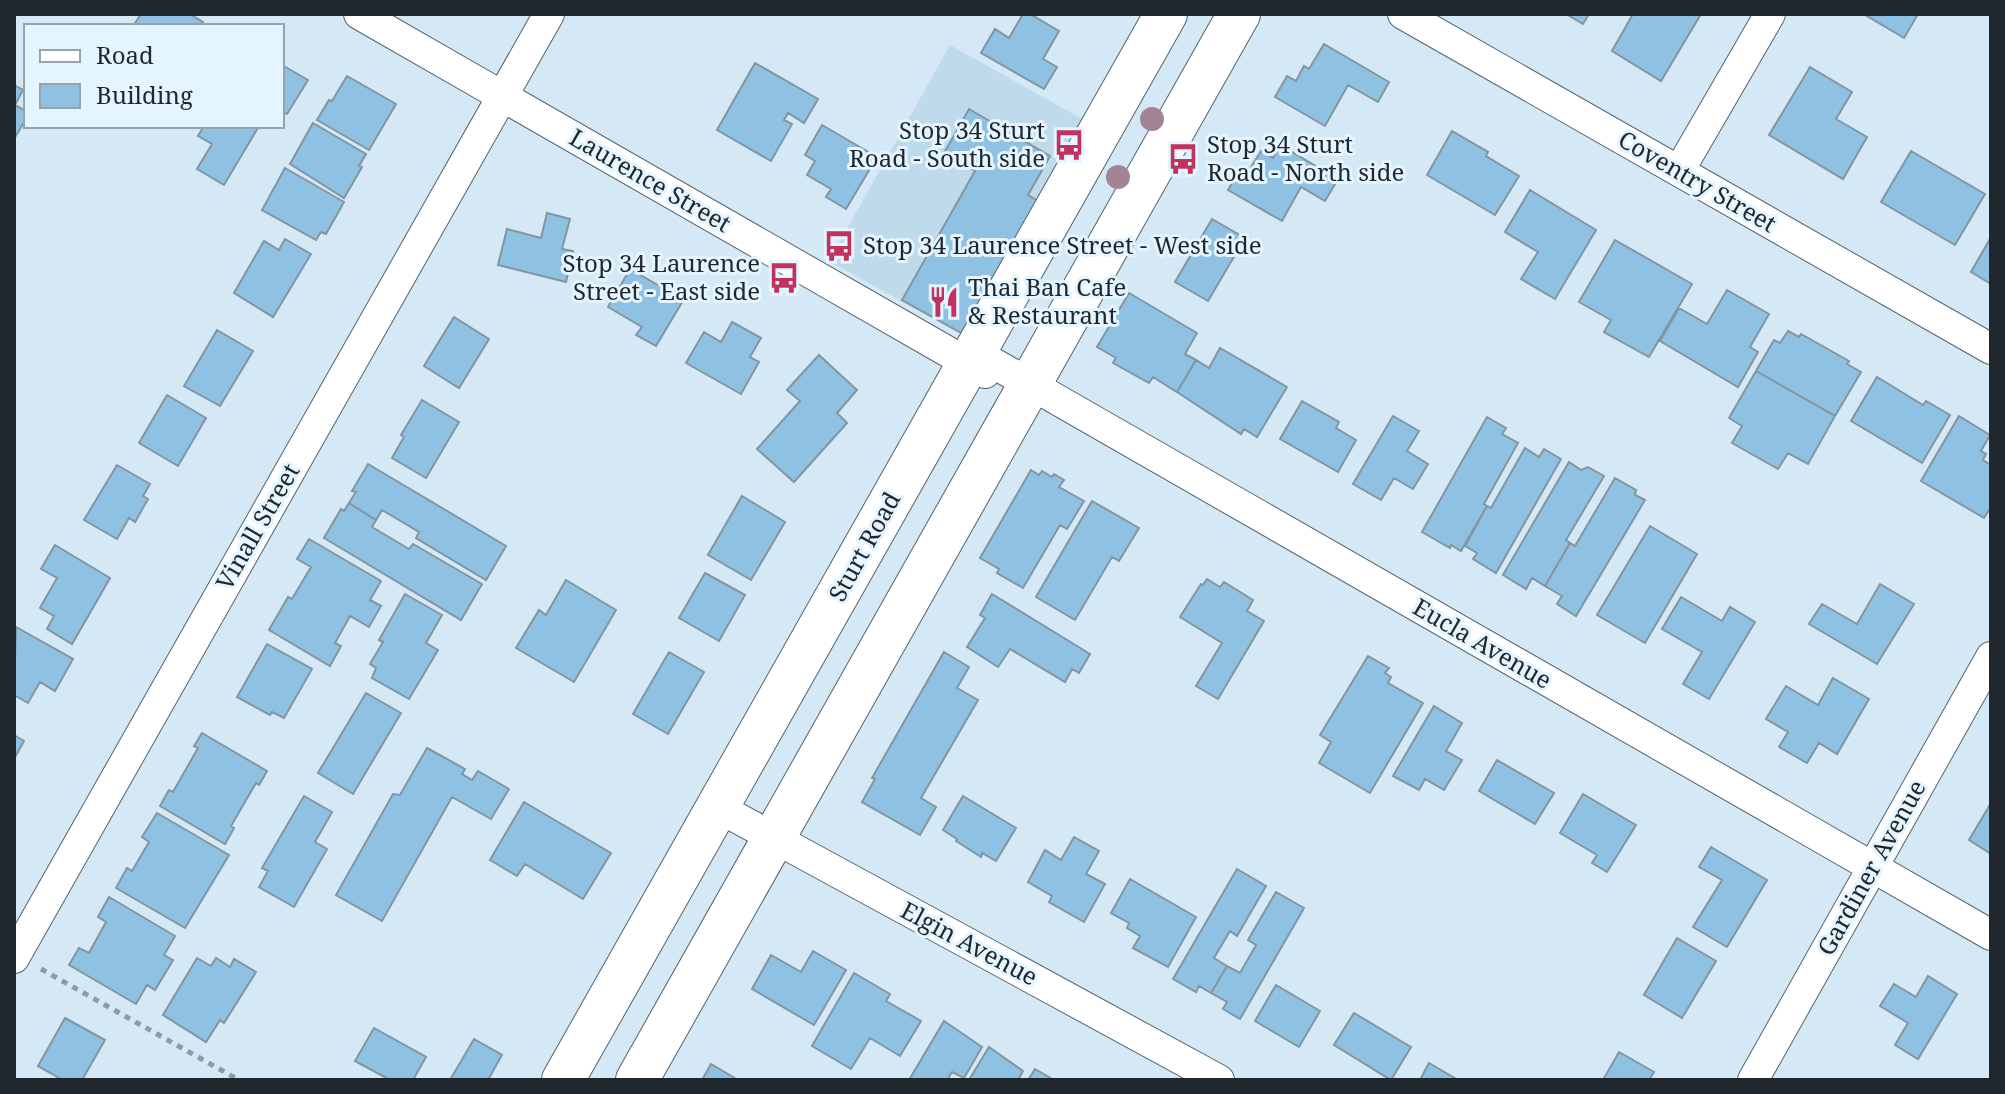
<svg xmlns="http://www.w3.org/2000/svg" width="2005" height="1094" viewBox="0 0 2005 1094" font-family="'Noto Serif',serif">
<rect width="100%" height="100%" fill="#d4e8f5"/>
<path fill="#bfdbeb" d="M950,45L1086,121L966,337L829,261Z"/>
<path fill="#8fc2e2" stroke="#8295a1" stroke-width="2" d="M141,14H190L203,22L201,26H133Z
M1023,14H1030L1059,31L1043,59L1057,67L1044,89L981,53L995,29L1009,38Z
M1566,14H1589L1583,24Z
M1633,14H1701L1661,81L1612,51Z
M1869,14H1918L1904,38L1867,16Z
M1324,44L1389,82L1378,102L1348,85L1325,126L1275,97L1287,76L1296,81L1304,66L1309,69Z
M755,63L818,99L804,123L788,113L784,120L792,124L771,161L717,130Z
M282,65L308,80L287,114L282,111Z
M1810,67L1852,92L1836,119L1867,137L1843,179L1769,135Z
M347,76L396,104L369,150L317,120L329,100L332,101Z
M14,85L23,90L15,105L26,111V119L14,139Z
M969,109L1050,156L1028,195L1038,201L963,334L902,300L975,171L944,153Z
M313,123L366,154L359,166L362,167L344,198L290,164Z
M822,125L877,157L846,209L826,197L831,189L807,175L815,161L805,155Z
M204,126H259L224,185L197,169L212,144L198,136Z
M1452,131L1488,152L1486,156L1519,176L1495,215L1427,175Z
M1280,145L1338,179L1325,201L1301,187L1282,221L1228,190L1241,168L1248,172L1261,151L1273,158Z
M1911,151L1985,194L1955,245L1881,202Z
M285,168L344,202L326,234L321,232L316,240L262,210Z
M1530,190L1596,230L1555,299L1521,279L1538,252L1505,232Z
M547,213L570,219L562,249L573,251L566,282L498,265L507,229L541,238Z
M1212,219L1245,238L1208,301L1175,282Z
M1991,237V284L1971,272Z
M285,239L311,254L273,317L234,293L264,241L279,250Z
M1615,240L1692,284L1649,357L1604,332L1611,320L1579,302Z
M630,269L663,288L667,282L687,294L656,346L636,335L642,327L608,307Z
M1727,290L1769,314L1750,347L1758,352L1738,387L1660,341L1679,308L1707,324Z
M1129,293L1197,333L1185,354L1196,360L1177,392L1153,377L1149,383L1113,363L1116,358L1097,347Z
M454,317L489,339L459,388L424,366Z
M732,322L761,338L750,357L759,362L741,394L686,363L704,332L721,342Z
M217,330L253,351L220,406L184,386Z
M1788,331L1799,337L1801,334L1849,361L1847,364L1861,372L1835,416L1756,371L1774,340L1780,343Z
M1220,348L1287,387L1257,437L1244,429L1241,434L1177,392L1196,360L1209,368Z
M819,355L857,390L837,413L847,423L794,482L757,449L800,401L787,390Z
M1756,371L1835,416L1808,464L1788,453L1778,469L1732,443L1742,426L1729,418Z
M1877,377L1923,405L1926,401L1950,415L1922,463L1851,421Z
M167,395L206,418L178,466L139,443Z
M422,400L459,422L426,478L392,458L404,437L401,435Z
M1302,401L1339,422L1336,428L1356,440L1338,472L1280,439Z
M1393,416L1419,431L1407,451L1428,464L1413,489L1394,478L1381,500L1353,484Z
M1959,416L1990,435L1981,451L1986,454L1983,460L1991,465V507L1984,518L1921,481Z
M1487,417L1506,428L1502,434L1518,443L1484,504L1487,506L1461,551L1451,545L1450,548L1422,532Z
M1525,448L1539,457L1544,449L1561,459L1496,573L1473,559L1477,553L1465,546L1487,506L1491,508Z
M1569,462L1581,470L1588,467L1604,476L1566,540L1570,543L1545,586L1532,578L1526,589L1503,575Z
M368,464L506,546L486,580L416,538L419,532L382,510L376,520L349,503L356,492L352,491Z
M117,465L150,484L143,496L148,499L135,522L129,518L117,539L84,520Z
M1031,470L1039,475L1042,471L1052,477L1054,474L1064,480L1059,487L1084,501L1067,529L1060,525L1023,588L997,573L999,569L980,558Z
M1615,478L1636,490L1635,495L1645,500L1576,616L1557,604L1562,596L1545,586L1570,543L1575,546Z
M742,496L785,522L751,580L708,555Z
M1092,501L1139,528L1119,561L1112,557L1075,620L1036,597Z
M349,503L376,520L372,527L409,549L413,544L482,584L461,620L324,538L341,509L344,511Z
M1650,526L1697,554L1645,643L1597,615Z
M309,539L381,581L370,600L381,606L369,627L350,616L335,643L341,646L330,666L269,630L288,597L292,599L311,567L297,559Z
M55,545L110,578L72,644L47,629L54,616L40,608L57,578L41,569Z
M705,573L745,595L719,641L679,618Z
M1207,579L1220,587L1224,582L1253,600L1247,611L1264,621L1218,699L1196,686L1222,643L1180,617L1201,584L1203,585Z
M566,580L616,610L574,682L516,648L539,610L546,615Z
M1880,584L1914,604L1877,664L1809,624L1822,604L1857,624Z
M405,594L442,615L426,643L438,650L409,699L372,678L376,668L370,664L383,642L379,640Z
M992,594L1090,654L1079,673L1072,669L1065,682L1010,649L998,667L967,647L985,618L980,615Z
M1681,597L1722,621L1730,607L1755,622L1709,699L1683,684L1702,652L1662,629Z
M16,627L73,659L55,691L40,682L28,703L14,695Z
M267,644L312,669L284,718L272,712L270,715L237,697Z
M669,652L704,672L668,734L633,714Z
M944,652L969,667L957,688L978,700L921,798L936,807L920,835L862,802L875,779L872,778Z
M1368,656L1389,668L1385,673L1391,677L1388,683L1423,703L1370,793L1319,763L1331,742L1320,735Z
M1833,678L1869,699L1837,754L1819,743L1807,763L1779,747L1788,732L1766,719L1786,686L1818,705Z
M366,693L401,713L353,794L318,773Z
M1434,706L1462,723L1446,751L1462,760L1444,790L1425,779L1419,790L1393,776Z
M202,733L267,771L259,785L256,783L231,826L234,828L225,844L160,806L169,790L173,792L198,748L194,746Z
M14,735L24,741L14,759Z
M427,748L465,769L462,774L472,780L478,771L509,789L491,819L452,797L382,921L336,895L393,794L400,795Z
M1497,760L1554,793L1535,824L1479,791Z
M1583,794L1636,825L1607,872L1592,863L1597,855L1560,833Z
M304,796L332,812L315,842L327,849L294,907L259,887L268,871L262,868Z
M963,796L1016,828L996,861L982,853L981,857L956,841L957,839L943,830Z
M524,802L611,853L583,899L525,864L517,876L490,860Z
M1991,803V854L1969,840Z
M157,813L229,855L185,928L116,888L127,868L132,871L149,842L142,837Z
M1074,837L1099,851L1086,874L1105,884L1084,922L1049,902L1052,896L1028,882L1045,850L1061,860Z
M1711,847L1767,880L1727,947L1693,927L1722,880L1699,867Z
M1237,869L1266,886L1237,936L1230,931L1214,958L1227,966L1211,993L1199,986L1196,992L1173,979Z
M1130,879L1196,917L1168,967L1133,948L1140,936L1127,928L1129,923L1111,913Z
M1276,892L1304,908L1240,1019L1223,1009L1227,1002L1211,993L1227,966L1240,973L1256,945L1248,940Z
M109,897L175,936L164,955L173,960L155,990L147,985L136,1004L69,965L79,948L89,953L106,922L98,917Z
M1677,938L1716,961L1682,1018L1644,995Z
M813,951L846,970L814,1025L752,989L771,955L801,972Z
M197,958L211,966L216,958L230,967L234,959L256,972L224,1023L220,1020L206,1042L163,1015Z
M854,973L890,994L886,1001L921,1021L900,1056L870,1038L851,1069L812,1046Z
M1928,976L1957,994L1918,1059L1895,1045L1908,1023L1880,1006L1894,984L1916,997Z
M1276,985L1320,1011L1299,1047L1255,1021Z
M1354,1013L1411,1047L1391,1080L1334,1045Z
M65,1018L105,1040L82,1080H63L38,1066Z
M944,1021L982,1047L964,1078L952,1072L947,1080H909Z
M374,1028L426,1057L413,1080H390L355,1061Z
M474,1039L502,1055L488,1080H450Z
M989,1047L1023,1071L1018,1080H969Z
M1619,1052L1654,1072L1649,1080H1603Z
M1429,1063L1458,1080H1420Z
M711,1064L738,1080H702Z
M1035,1069L1054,1080H1028Z"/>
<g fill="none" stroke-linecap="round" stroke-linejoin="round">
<defs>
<path id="minor" d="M359,14L985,373
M1403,14L1991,349
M1679,171L1770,14
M974,352L1991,935
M719,808L1219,1080
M14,958L549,14
M1753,1080L1991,657"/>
<path id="secondary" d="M563,1080L1166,14
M637,1080L1239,14"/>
</defs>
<use href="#minor" stroke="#52646f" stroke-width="32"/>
<use href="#secondary" stroke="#52646f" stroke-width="44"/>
<path stroke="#8c9ca5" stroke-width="5" stroke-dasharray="6 6" stroke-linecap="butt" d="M41,969L239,1080"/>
<use href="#minor" stroke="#fff" stroke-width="30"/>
<use href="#secondary" stroke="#fff" stroke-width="42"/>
</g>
<g fill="#a28494">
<circle cx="1152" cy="119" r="12"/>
<circle cx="1118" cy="177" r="12"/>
</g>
<defs>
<symbol id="bus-bare" viewBox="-9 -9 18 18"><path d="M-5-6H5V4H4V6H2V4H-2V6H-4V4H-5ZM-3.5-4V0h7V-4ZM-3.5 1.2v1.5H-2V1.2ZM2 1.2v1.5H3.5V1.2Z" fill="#c1325f" stroke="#e4f5ff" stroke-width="2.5" paint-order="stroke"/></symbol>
<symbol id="restaurant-bare" viewBox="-9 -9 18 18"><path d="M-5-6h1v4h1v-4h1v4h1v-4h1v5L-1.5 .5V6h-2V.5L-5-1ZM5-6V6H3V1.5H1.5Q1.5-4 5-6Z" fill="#c1325f" stroke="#e4f5ff" stroke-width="2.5" paint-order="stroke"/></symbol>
</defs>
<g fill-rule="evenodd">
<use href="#bus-bare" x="1047" y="123" width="44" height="44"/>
<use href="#bus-bare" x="1161" y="137" width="44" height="44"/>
<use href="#bus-bare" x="817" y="224" width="44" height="44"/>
<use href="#bus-bare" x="762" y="256" width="44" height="44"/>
<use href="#restaurant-bare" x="922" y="280" width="44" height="44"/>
</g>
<g text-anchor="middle" stroke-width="6" stroke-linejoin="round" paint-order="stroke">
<g font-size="24" fill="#1f272c" stroke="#e4f5ff" text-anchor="start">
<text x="1045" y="139" text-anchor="end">Stop 34 Sturt<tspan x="1045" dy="28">Road - South side</tspan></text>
<text x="1207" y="153">Stop 34 Sturt<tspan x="1207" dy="28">Road - North side</tspan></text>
<text x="863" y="254">Stop 34 Laurence Street - West side</text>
<text x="760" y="272" text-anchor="end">Stop 34 Laurence<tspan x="760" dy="28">Street - East side</tspan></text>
<text x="968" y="296">Thai Ban Cafe<tspan x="968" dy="28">&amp; Restaurant</tspan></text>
</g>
<g font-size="24" fill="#1f272c" stroke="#e4f5ff">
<text transform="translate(650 181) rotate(30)" y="8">Laurence Street</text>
<text transform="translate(1697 182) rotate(30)" y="8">Coventry Street</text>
<text transform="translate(258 527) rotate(-60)" y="8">Vinall Street</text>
<text transform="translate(865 547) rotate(-61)" y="8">Sturt Road</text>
<text transform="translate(1482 644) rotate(30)" y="8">Eucla Avenue</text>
<text transform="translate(1872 868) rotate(-61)" y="8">Gardiner Avenue</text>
<text transform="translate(969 944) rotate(28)" y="8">Elgin Avenue</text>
</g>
</g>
<rect width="2005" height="1094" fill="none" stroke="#1f272c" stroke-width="32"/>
<rect x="24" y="24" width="260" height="104" fill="#e4f5ff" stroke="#95a3ab" stroke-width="2"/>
<rect x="40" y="50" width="40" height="12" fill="#ffffff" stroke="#95a3ab" stroke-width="2"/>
<text x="96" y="64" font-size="24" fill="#1f272c">Road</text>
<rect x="40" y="84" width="40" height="24" fill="#8fc2e2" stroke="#95a3ab" stroke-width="2"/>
<text x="96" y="104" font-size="24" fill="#1f272c">Building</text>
</svg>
